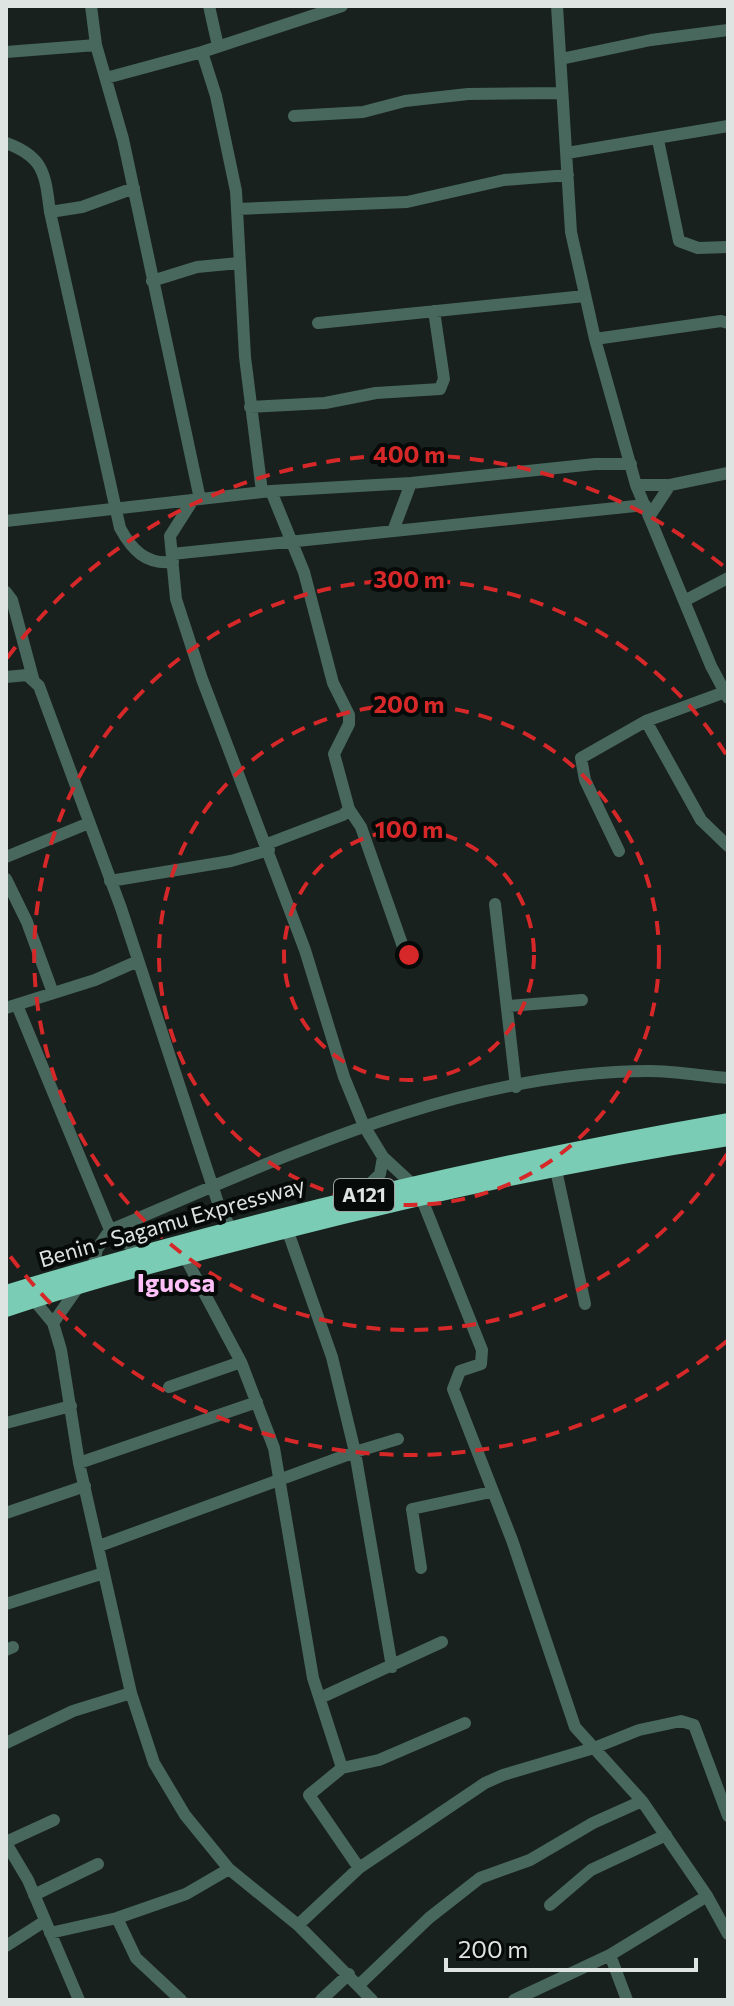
<svg xmlns="http://www.w3.org/2000/svg" width="734" height="2006" viewBox="0 0 734 2006" font-family="Commissioner,sans-serif">
<rect width="100%" height="100%" fill="#18211e"/>
<g fill="none" stroke-linecap="round" stroke-linejoin="round">
<path stroke="#48675d" stroke-width="12" d="M91,6L96,45
M209,6L218,46
M557,6L571,232L595,339L636,485L711,666L728,698
M6,52L96,45L123,139L200,499
M202,52L216,96L236,191L245,357L262,492
M561,59L651,40L728,30
M106,78L202,52L342,6
M294,116L363,112L405,101L468,94L562,93
M658,140L679,241L698,248L728,247
M6,143C45,157 45,175 50,212L82,207L134,188
M567,153L728,126
M237,209L407,202L504,180L568,175
M50,212L120,528C132,550 146,565 173,562
M152,281L197,267L239,263
M318,323L585,296
M595,339L721,321L728,323
M250,407L325,403L376,393L440,389L444,379L434,311
M636,485H670L728,473
M193,500L170,536L176,599L202,679L305,950L344,1077L364,1126L383,1157L411,1183
M649,517L670,485
M6,521L271,491L411,483L595,464H631
M393,531L411,483
M172,554L645,505
M6,592L12,600L33,678
M684,601L728,578
M6,677L27,675L39,686L121,908L219,1206L231,1229
M646,721L701,820L728,846
M349,809L361,827L408,961
M267,844L343,815L349,809L334,754L349,724V715L333,683L304,572L271,491
M619,851L585,780L581,758L646,721L725,692
M6,857L89,823
M6,879L27,922L53,993
M110,881L231,861L269,850
M495,904L516,1087
M17,1005L110,1230L141,1254
M509,1006L582,1000
M6,1008L95,980L138,961
M556,1170L585,1304
M357,1197L380,1174L383,1157
M421,1197L482,1350L481,1364L460,1371L453,1389L512,1540L575,1727L642,1801L707,1896L728,1934
M287,1229L332,1357L355,1452L398,1439
M184,1255L241,1362L274,1448L313,1678L342,1768
M93,1268L97,1249L110,1230C282,1158 457,1072 649,1071C675,1071 702,1076 728,1078
M33,1299L53,1323L61,1350L79,1463L131,1693L154,1763L185,1815L229,1869L298,1925L372,2000
M53,1323L79,1286
M169,1387L241,1362
M6,1423L71,1406
M79,1463L257,1402
M6,1513L85,1486
M99,1546L355,1452L392,1667
M421,1568L412,1509L491,1492
M6,1604L104,1573
M6,1650L13,1647
M320,1698L442,1642
M465,1723L379,1760L342,1768L309,1795L359,1868L485,1783L503,1775L594,1748L639,1730L681,1721L694,1725L728,1816
M6,1743L73,1711L131,1693
M6,1842L54,1820
M6,1843L28,1880L79,2000
M34,1895L98,1864
M550,1905L591,1870L666,1835
M117,1918L136,1958L181,2000
M298,1925L359,1868
M50,1933L117,1918L186,1894L229,1869
M6,1946L45,1921
M610,1955L627,2000
M359,1985L429,1918L480,1878L530,1860L593,1823L642,1801
M321,2000L349,1974
M514,2000L610,1955L707,1896"/>
<path stroke="#7bccb4" stroke-width="18" d="M6,1294C244,1222 483,1165 728,1122
M6,1308C98,1277 193,1253 287,1229C432,1192 580,1160 728,1137"/>
</g>
<g fill="none" stroke="#d62828" stroke-width="4" stroke-dasharray="14 10">
<circle cx="409" cy="955" r="125"/>
<circle cx="409" cy="955" r="250"/>
<path d="M727 1154A375 375 0 1 1 727 756"/>
<path d="M727 1341A500 500 0 0 1 7 1252M7 658A500 500 0 0 1 727 569"/>
</g>
<g text-anchor="middle" stroke-width="8" stroke-linejoin="round" paint-order="stroke">
<rect fill="#060a09" stroke="#9da3a1" stroke-width="2" x="334" y="1179" width="60" height="32" rx="6"/>
<g font-size="20" font-weight="bold" fill="#dee4e2">
<text x="364" y="1202">A121</text>
</g>
<g font-size="22" fill="#dee4e2" stroke="#060a09">
<text transform="translate(172 1222) rotate(-16)" y="8">Benin - Sagamu Expressway</text>
</g>
<g font-size="26" font-weight="bold" fill="#fec0f8" stroke="#060a09">
<text x="176" y="1292">Iguosa</text>
</g>
</g>
<circle cx="409" cy="955" r="12" fill="#d62828" stroke="#060a09" stroke-width="4"/>
<g font-size="24" text-anchor="middle" font-weight="bold" fill="#d62828" stroke="#060a09" stroke-width="8" stroke-linejoin="round" paint-order="stroke">
<text x="409" y="463">400 m</text>
<text x="409" y="588">300 m</text>
<text x="409" y="713">200 m</text>
<text x="409" y="838">100 m</text>
</g>
<rect width="734" height="2006" fill="none" stroke="#dee4e2" stroke-width="16"/>
<path d="M446 1958v12h250v-12" fill="none" stroke="#dee4e2" stroke-width="4"/>
<text x="458" y="1958" font-size="24" fill="#dee4e2" stroke="#060a09" stroke-width="6" paint-order="stroke">200 m</text>
</svg>
